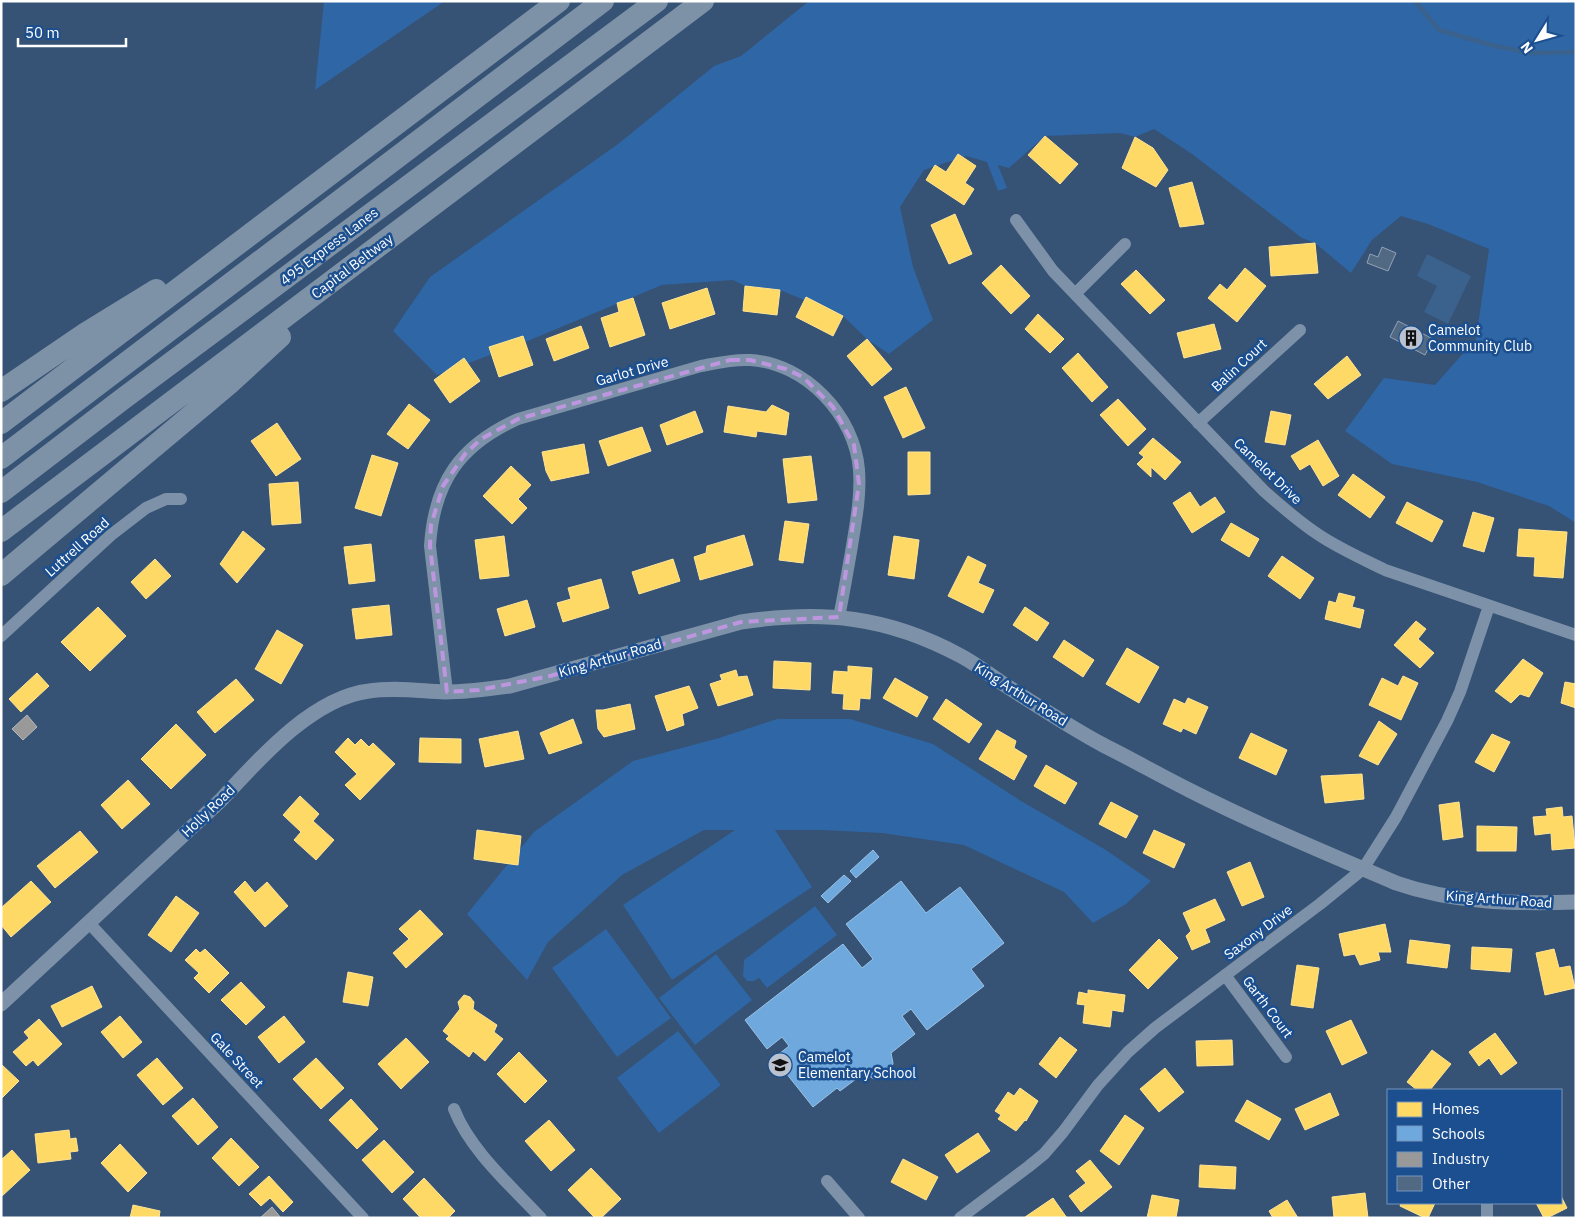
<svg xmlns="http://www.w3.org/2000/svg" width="1577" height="1219" viewBox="0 0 1577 1219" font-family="'IBM Plex Sans',sans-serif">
<rect width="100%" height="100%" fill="#365274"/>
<path fill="#2f66a5" d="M324,1H445L315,90Z
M809,1H1576V523L1549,506L1477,482L1392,464L1345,431L1384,378L1435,385L1476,339L1489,249L1428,224L1401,216L1372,240L1351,273L1315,243L1302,238L1192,154L1154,129L1135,137L1120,133L1045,136L1009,168L998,165L1007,188L998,191L987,162L966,156L924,170L900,207L913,267L933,320L889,354L867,339L843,316L780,290L745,286L733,280L662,285L530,340L437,375L393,331L430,277L618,144L714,66L741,56Z
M777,719H850L933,744L1021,801L1106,850L1151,881L1126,904L1093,923L1064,892L964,845L882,833L822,830H775L812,887L672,980L623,905L735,830H704L622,875L548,942L527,980L467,914L534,832L633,761L719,738Z
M815,906L837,935L767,988L759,978L754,981H747L743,976L744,960Z
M606,929L671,1018L617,1057L552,968Z
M716,954L752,1000L695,1045L659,998Z
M678,1031L721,1085L659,1133L617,1078Z"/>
<path fill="#3b618d" d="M1427,254L1471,276L1448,324L1424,312L1437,286L1417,276Z"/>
<path fill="#ffd966" stroke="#ffe494" d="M1045,136L1078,164L1060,184L1028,155Z
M1135,137L1153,148L1168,170L1156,187L1122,168Z
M958,154L976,166L965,183L974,189L964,205L926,180L935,165L946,172Z
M1192,182L1204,224L1180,227L1169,188Z
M955,214L972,254L949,264L931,225Z
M1315,243L1318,273L1271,276L1269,247Z
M1001,265L1030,296L1011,314L982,283Z
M1245,268L1266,286L1237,322L1208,298L1220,284L1227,290Z
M1136,270L1165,300L1150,314L1121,284Z
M745,286L780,290L777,315L743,311Z
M707,288L715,314L670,329L662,303Z
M806,297L843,316L833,336L796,317Z
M633,298L645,335L610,347L601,318L619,312L617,303Z
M1038,314L1064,339L1050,353L1025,329Z
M1214,324L1221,349L1184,358L1177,333Z
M581,326L589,348L554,361L546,339Z
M523,336L533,365L499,377L489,347Z
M867,339L892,369L872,386L847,356Z
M1078,353L1108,387L1092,402L1062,368Z
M1347,356L1361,375L1328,399L1314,384Z
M464,358L480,381L450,403L434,380Z
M906,387L925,428L903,438L884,397Z
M1118,399L1146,429L1128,446L1100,415Z
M409,404L430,420L408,449L387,434Z
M772,405L789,413L786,435L757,431L756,437L724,432L728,406L766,412Z
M695,411L703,432L667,445L660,425Z
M1271,411L1291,415L1285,445L1265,442Z
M277,423L301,459L276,476L251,441Z
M642,427L651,451L608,466L599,441Z
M1153,438L1181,462L1165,480L1151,467V477L1137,464L1144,457L1139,453Z
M1318,440L1339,476L1323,486L1310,464L1300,470L1291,456Z
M584,444L589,473L551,481L546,471L542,452Z
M908,452H930V494L908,495Z
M372,455L398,463L381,516L355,508Z
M811,456L817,500L788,503L783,459Z
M511,466L531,485L518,499L527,508L512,524L483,496Z
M1353,474L1385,497L1370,518L1338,495Z
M298,482L301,523L272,525L269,484Z
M1190,492L1200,507L1215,497L1225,512L1192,533L1173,503Z
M1407,502L1443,521L1432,542L1396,523Z
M1473,512L1494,518L1484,552L1463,546Z
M785,521L809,524L803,563L779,560Z
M1231,523L1259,539L1249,557L1221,540Z
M1519,529L1567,532L1563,578L1534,576L1535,557L1517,556Z
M243,531L265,549L237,583L220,564Z
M744,535L753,565L700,580L694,557L706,553L707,546Z
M504,536L509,576L480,579L475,540Z
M894,536L919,540L914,579L888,575Z
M371,544L375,581L349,584L344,547Z
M968,556L986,565L978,583L994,590L983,613L948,596Z
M1282,556L1314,578L1300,599L1268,576Z
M155,559L171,576L146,599L131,582Z
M673,559L680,581L639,594L632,572Z
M601,579L609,608L563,622L557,603L571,599L568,588Z
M1339,593L1355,597L1352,607L1364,610L1360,628L1325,619L1329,601L1336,603Z
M527,600L535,627L505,636L497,609Z
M389,605L392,635L356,639L352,609Z
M98,607L126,636L90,671L61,642Z
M1025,607L1049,623L1037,641L1013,625Z
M1416,621L1426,629L1418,639L1434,653L1420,668L1394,645Z
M277,630L303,645L281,684L255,669Z
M1064,640L1094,660L1083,677L1053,657Z
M1127,648L1159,667L1139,703L1106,684Z
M1523,659L1543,673L1529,697L1520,694L1511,703L1495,691Z
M774,661L811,663L810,690L773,688Z
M848,666L872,668L870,699L860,698L859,710L843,709L844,694L832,693L834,671L848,672Z
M736,670L738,677L747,676L753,695L718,706L710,684L722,680L720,675Z
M37,673L49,686L21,712L9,699Z
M1403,676L1418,683L1401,720L1369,705L1382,678L1398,686Z
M895,678L928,697L917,717L883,698Z
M236,679L254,700L215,733L197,712Z
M1565,682L1576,684V708L1561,703Z
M689,686L698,708L682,714L684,725L667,731L655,696Z
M1188,698L1208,707L1196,734L1183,728L1181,732L1163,724L1174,699L1185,704Z
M946,699L982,724L969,743L933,719Z
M630,704L635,729L604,737L598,729L596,710H603Z
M573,719L582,743L549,754L540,733Z
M1379,721L1397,734L1378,765L1359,756Z
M176,724L206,755L171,789L141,759Z
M997,730L1016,741L1014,748L1027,756L1014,780L979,759Z
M518,731L524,759L485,767L479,739Z
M1251,733L1287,750L1276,775L1239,758Z
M1492,734L1510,742L1494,772L1475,762Z
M348,738L355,745L361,739L369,747L373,743L395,764L360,800L345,785L357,774L335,752Z
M420,738L461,739V763L419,762Z
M1046,765L1077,783L1065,804L1034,786Z
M1362,774L1364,799L1325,803L1321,776Z
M128,780L150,804L122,829L101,805Z
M300,796L319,814L313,821L334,840L316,860L294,840L301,832L283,815Z
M1111,802L1138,816L1126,838L1099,824Z
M1459,802L1463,837L1443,840L1439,805Z
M1562,807L1563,817L1572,816L1575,848L1552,850L1551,833L1535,835L1533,817L1547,816L1546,809Z
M1477,826L1517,827L1516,851H1477Z
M477,830L521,836L518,865L474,859Z
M1154,830L1185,844L1174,868L1143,853Z
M80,831L98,852L55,888L37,866Z
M1250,862L1264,897L1242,906L1227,872Z
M31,881L51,902L11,937L1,925V908Z
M245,881L255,893L267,882L288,906L265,927L234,892Z
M176,896L199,913L171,952L148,935Z
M1215,899L1225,920L1205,929L1210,942L1192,950L1186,936L1191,931L1183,913Z
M420,910L443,934L406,968L393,953L409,939L399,929Z
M1385,924L1391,952H1378L1380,960L1360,965L1355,954L1344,956L1339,934Z
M1159,939L1178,958L1148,989L1129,970Z
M1410,940L1450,945L1447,968L1407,963Z
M1472,947L1512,949L1510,972L1471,969Z
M196,949L200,953L205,949L229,973L209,993L194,978L199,973L185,960Z
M1554,949L1559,968L1570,966L1575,988L1545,995L1536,953Z
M1297,965L1319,968L1313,1008L1291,1005Z
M348,972L373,977L368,1006L343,1002Z
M241,982L265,1007L246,1025L221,1000Z
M92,986L102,1007L62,1027L51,1006Z
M1088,990L1125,995L1123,1012L1112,1010L1110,1027L1083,1023L1085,1005L1077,1004L1079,992L1088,994Z
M464,995L470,997L474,1002L473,1009L497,1025L494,1032L503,1039L485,1061L473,1051L469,1057L446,1039L449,1036L443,1031L460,1009L458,1002Z
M120,1016L142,1042L123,1058L101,1032Z
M284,1016L305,1042L279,1063L258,1037Z
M39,1019L62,1044L38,1066L33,1060L26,1066L13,1052L29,1038L24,1032Z
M1351,1020L1367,1053L1342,1065L1326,1031Z
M1495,1033L1517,1063L1501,1075L1489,1058L1479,1066L1469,1052Z
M1060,1037L1077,1050L1056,1078L1039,1064Z
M406,1038L429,1062L401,1089L378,1064Z
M1232,1040L1233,1065L1197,1066L1196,1041Z
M1432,1050L1451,1064L1430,1090H1417L1407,1082Z
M519,1052L547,1081L525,1103L497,1074Z
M157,1058L183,1088L163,1105L137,1075Z
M316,1058L344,1088L321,1109L293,1079Z
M1,1064L19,1081L1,1099Z
M1165,1068L1184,1092L1159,1112L1140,1089Z
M1020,1088L1038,1101L1026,1121L1025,1120L1016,1131L998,1119L1001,1115L995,1111L1008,1092L1014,1096Z
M1330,1093L1339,1115L1305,1130L1295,1109Z
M193,1098L218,1127L198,1145L172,1116Z
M351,1099L378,1129L357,1149L329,1120Z
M1247,1100L1281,1119L1269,1140L1235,1121Z
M1125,1115L1144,1128L1119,1165L1100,1151Z
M549,1120L575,1150L551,1171L525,1141Z
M69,1130L70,1139L76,1138L78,1151L70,1152L71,1159L38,1163L35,1134Z
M978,1133L990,1151L957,1173L945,1155Z
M231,1138L259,1167L239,1186L212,1158Z
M384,1140L414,1172L392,1193L362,1160Z
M120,1144L147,1173L128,1192L101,1163Z
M12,1150L30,1170L1,1197V1160Z
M903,1159L938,1177L926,1200L891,1182Z
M1090,1160L1112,1187L1081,1212L1069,1196L1086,1183L1076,1171Z
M1200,1165L1236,1167L1235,1189L1199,1187Z
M591,1168L621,1199L601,1218H595L568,1190Z
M269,1176L293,1202L283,1212L270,1198L261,1206L249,1194Z
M424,1178L455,1211L448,1218H421L403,1199Z
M1365,1193L1368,1218H1334L1332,1197Z
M1152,1195L1179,1200L1176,1218H1147Z
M1561,1196L1567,1208L1547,1218H1544L1536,1203H1561Z
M1053,1198L1067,1218H1025V1217Z
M1287,1200L1298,1218H1273L1269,1211Z
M1401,1203H1435L1428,1218H1425L1400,1206Z
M133,1205L160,1211L159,1218H130Z"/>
<path fill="#6fa8dc" stroke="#9ac2e6" d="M873,850L879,857L856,878L850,871Z
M844,875L851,881L828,903L821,896Z
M901,881L926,913L960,887L1004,943L971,969L984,986L927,1030L911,1009L902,1016L915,1034L891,1053L893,1063L891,1072L883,1078L874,1079L864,1073L840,1091L837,1088L813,1107L774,1058L789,1046L782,1037L767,1049L745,1020L843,944L862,968L873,959L846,924Z"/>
<path fill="#999" stroke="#b8b8b8" d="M27,715L37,727L23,740L12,729Z
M272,1207L281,1218H260Z"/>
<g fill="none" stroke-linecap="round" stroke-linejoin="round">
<path stroke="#3b618d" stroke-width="4.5" d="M1415,1L1439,30L1495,46L1532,53L1576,52"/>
</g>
<path fill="#526984" stroke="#92a2b6" d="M1382,247L1396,253L1388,271L1367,263L1370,254L1378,257Z
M1398,321L1433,339L1425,355L1390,337Z"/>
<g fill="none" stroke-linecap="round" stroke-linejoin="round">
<path stroke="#7d92a8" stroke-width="12" d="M1016,220L1053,271L1264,491C1282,507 1299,522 1319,535C1340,549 1363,559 1385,570L1576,635
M1075,294L1125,244
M1198,423L1300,330
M1,636L111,535L146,508L166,499H181
M447,692L430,546C434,482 460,445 518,419L701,366C717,363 733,359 750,360C805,363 855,415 859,470C861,495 856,521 852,546C848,569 844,593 839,617
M89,923L363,1218
M1225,975L1286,1057
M454,1109C470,1150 510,1185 541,1218
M827,1181L859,1218
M960,1218L1028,1167L1044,1154L1063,1132L1098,1085L1128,1052L1155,1028L1320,904L1363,869L1396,817L1447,721L1460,692L1489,606
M1487,1218V1203"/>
<path stroke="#7d92a8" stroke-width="15" d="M1,1004L221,800C259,759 312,698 369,691C394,687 420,691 445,692C467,692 488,689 510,686L741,622C823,610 887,616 961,656C976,664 990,675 1005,685C1038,706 1071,728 1105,746C1133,760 1161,776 1189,790C1256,824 1326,853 1396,883C1453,903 1515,904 1576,902"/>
<path stroke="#7e92a7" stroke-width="22" d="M1,391L86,333L156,290
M1,423L559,1
M1,458L603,1
M1,492L124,398L657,1
M1,531L703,1
M1,575L231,382L280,337"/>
</g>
<path fill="none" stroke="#bd96df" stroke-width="4" stroke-dasharray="10 6" stroke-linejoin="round" d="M730,360H750L786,369L803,377L833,407L854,445L859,484L839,617L741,622L550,676L479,690L447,692L430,546L431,525L443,486L465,454L481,439L518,419Z"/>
<defs>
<symbol id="building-disc" viewBox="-11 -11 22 22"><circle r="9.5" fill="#b9c2ce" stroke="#1b4f8f"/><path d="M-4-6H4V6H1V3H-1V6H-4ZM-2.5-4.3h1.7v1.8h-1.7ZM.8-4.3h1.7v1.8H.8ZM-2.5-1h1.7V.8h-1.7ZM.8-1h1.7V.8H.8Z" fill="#111"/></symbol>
<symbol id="school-disc" viewBox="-11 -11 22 22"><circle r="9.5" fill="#b9c2ce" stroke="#1b4f8f"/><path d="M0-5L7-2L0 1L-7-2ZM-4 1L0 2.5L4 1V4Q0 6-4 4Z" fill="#111"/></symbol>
</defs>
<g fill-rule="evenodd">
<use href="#building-disc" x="1397" y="324" width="28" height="28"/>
<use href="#school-disc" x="766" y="1051" width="28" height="28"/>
</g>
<g text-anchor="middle" stroke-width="5" stroke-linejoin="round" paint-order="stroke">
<g font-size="14" fill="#fff" stroke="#1b4f8f">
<text transform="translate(329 246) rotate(-37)" y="5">495 Express Lanes</text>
<text transform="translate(352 266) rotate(-37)" y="5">Capital Beltway</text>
<text transform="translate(1239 365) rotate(-43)" y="5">Balin Court</text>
<text transform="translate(632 371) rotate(-16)" y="5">Garlot Drive</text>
<text transform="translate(1268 471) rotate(44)" y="5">Camelot Drive</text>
<text transform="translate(77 547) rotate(-42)" y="5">Luttrell Road</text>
<text transform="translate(610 658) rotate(-16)" y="5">King Arthur Road</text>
<text transform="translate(1021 694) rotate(32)" y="5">King Arthur Road</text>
<text transform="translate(208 811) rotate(-44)" y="5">Holly Road</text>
<text transform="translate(1499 899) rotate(4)" y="5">King Arthur Road</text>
<text transform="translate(1258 932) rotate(-37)" y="5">Saxony Drive</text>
<text transform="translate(1268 1007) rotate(53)" y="5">Garth Court</text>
<text transform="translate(237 1060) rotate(47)" y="5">Gale Street</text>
</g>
<g font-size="14" fill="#fff" stroke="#1b4f8f" text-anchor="start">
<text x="1428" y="335">Camelot<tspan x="1428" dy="16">Community Club</tspan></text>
<text x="798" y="1062">Camelot<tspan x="798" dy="16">Elementary School</tspan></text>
</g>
</g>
<rect width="1577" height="1219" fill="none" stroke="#ffffff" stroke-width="5"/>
<rect x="1387" y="1089" width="175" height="115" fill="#1b4f8f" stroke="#7695bc"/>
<rect x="1397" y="1102" width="25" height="15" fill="#ffd966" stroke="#7695bc"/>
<text x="1432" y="1114" font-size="15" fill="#ffffff">Homes</text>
<rect x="1397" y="1126" width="25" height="15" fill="#6fa8dc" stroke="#7695bc"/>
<text x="1432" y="1139" font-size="15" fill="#ffffff">Schools</text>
<rect x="1397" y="1152" width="25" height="15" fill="#999999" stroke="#7695bc"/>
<text x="1432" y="1164" font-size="15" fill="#ffffff">Industry</text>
<rect x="1397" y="1176" width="25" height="15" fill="#526984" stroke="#7695bc"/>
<text x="1432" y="1189" font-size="15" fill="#ffffff">Other</text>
<g transform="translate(1537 40) rotate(233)" stroke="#1b4f8f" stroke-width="4" paint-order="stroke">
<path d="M0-4L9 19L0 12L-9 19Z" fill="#ffffff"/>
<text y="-8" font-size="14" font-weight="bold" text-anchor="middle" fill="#ffffff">N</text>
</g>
<path d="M18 38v8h108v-8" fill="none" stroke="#ffffff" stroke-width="2.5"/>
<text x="25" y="38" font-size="15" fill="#ffffff" stroke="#1b4f8f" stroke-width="4" paint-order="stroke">50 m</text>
</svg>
